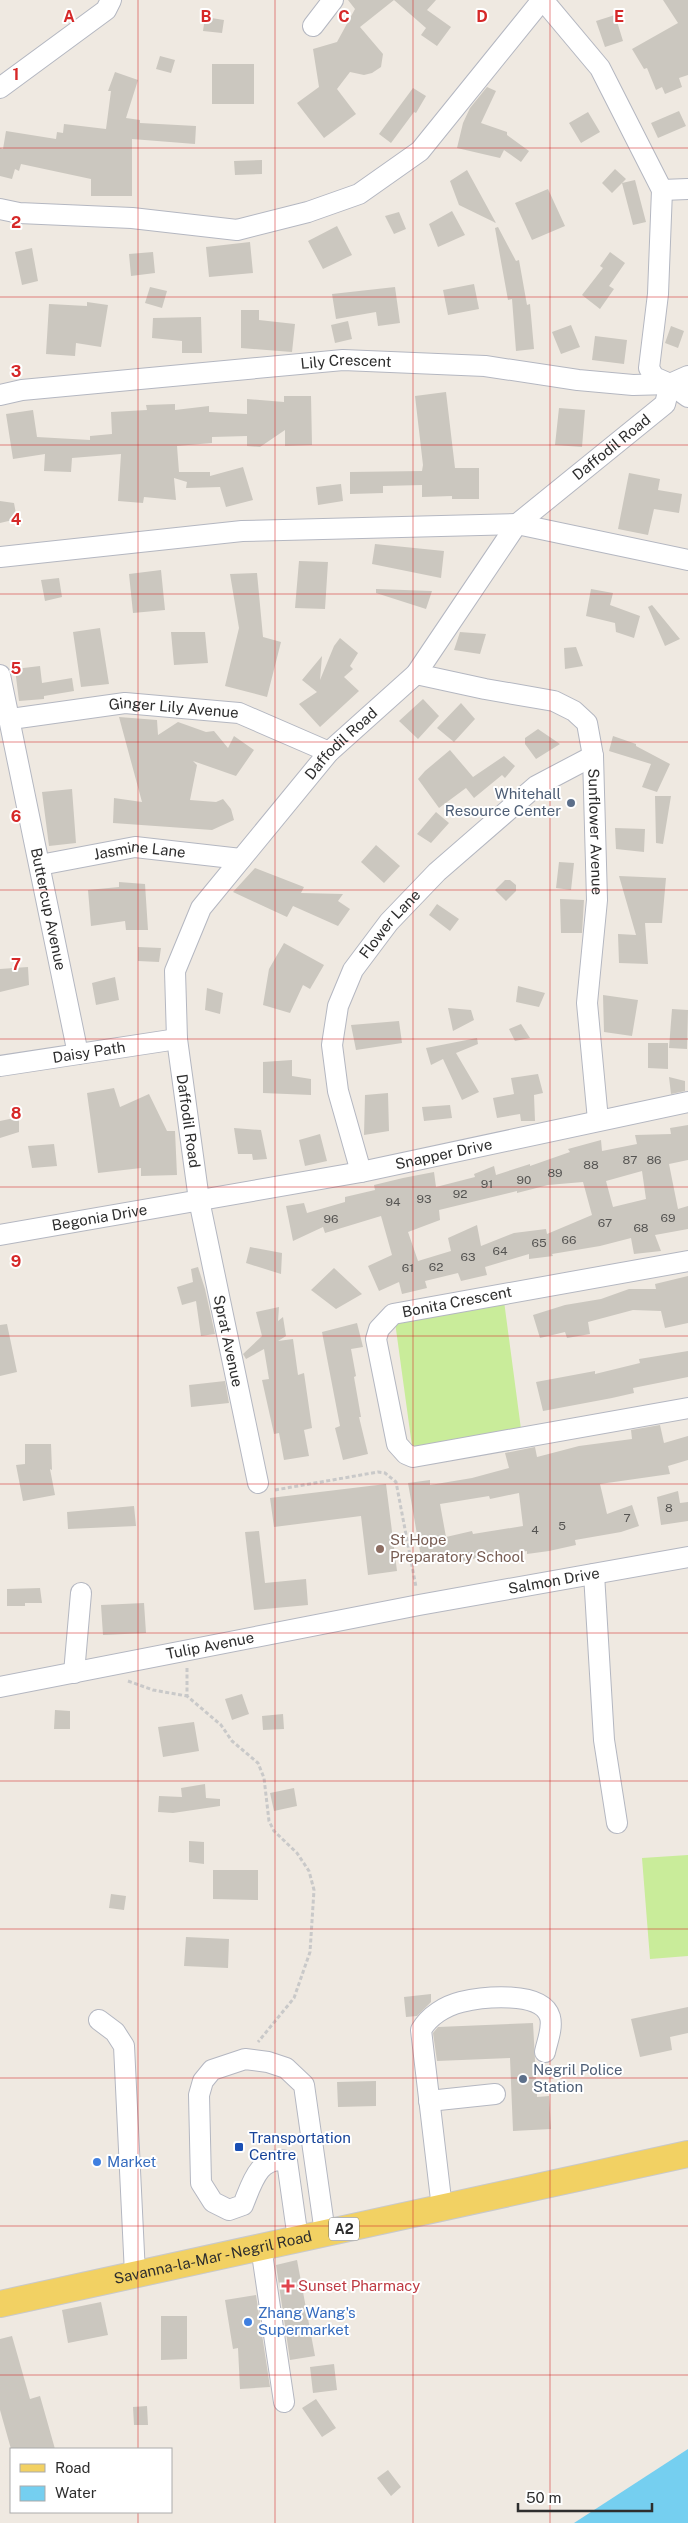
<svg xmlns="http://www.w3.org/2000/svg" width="688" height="2523" viewBox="0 0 688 2523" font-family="'Public Sans',sans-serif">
<rect width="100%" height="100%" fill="#efe9e1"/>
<path fill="#c9ec9a" d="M504,1301L521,1429L419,1447L412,1446L395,1322Z
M688,1855V1956L650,1959L642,1858Z"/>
<path fill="#75cff0" d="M688,2449V2523H574Z"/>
<path fill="#cbc7bf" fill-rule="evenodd" d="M348,0H436L427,10L451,27L437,46L421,35L426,28L394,0L360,27L383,54L381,67L372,73L364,75L350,72L337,89L356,114L324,138L297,103L319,87L313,49L337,42L355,9Z
M663,0H688V75L679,78L682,87L665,94L662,87L656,90L647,68L644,69L632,49L678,23Z
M615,15L623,41L605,47L596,21Z
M205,17L224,20L222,33L203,31Z
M160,56L175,60L171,73L156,69Z
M212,64H254V104H212Z
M115,72L138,80L126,118L140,120V123L196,126L195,144L132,139V196H91V179L21,164L19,171L15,169L12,179L0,176V148L3,149L6,131L56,139L57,132L63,133L64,124L106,129L111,91H108Z
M487,87L496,91L481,123L507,132V135L529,151L521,162L504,150L500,158L457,148L463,123L470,108Z
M413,88L426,96L416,113L414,112L391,143L379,134Z
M679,111L686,126L658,138L651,123Z
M588,112L600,132L581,143L569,123Z
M262,160V174L235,175L234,161Z
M615,169L626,179L612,193L602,183Z
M467,170L496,223L459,205L450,181Z
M635,180L646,222L633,225L622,183Z
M548,189L565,226L532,240L515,203Z
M452,211L465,235L438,247L429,224Z
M399,212L406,229L394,234L385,216Z
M337,226L352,255L323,269L308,241Z
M498,227L516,261L519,260L527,305L530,304L534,349L516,351L512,299L508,300L495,228Z
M250,242L253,273L209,277L206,247Z
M32,248L38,281L22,285L15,252Z
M153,252L155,273L131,276L129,254Z
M610,252L625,263L609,286L614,289L600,309L582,295L603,268L600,266Z
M474,284L479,309L448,315L443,290Z
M150,287L167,291L162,308L145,303Z
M395,287L400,323L378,326L376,312L336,319L332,294Z
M87,302L108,305L101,347L76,343L75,356L46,354L49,304L87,306Z
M241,310H259V320L295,324L292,352L241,348Z
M201,317L202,353H182V341L152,338L153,318Z
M348,321L352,339L335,343L331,325Z
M571,325L580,347L561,354L552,332Z
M671,326L684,331L678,348L665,343Z
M595,336L627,340L624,364L592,360Z
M446,392L455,468H479V499H452V496L422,497V485L383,486V493L350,494V472L422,471L423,465L415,396Z
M284,396H311L312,445L285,446V430L260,447L247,446V436L212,437V443L177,446L179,472H210V476L243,467L253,500L226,507L220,487L186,488L187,482L174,478L176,500L144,497L143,503L118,501L121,454L72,458L71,472L44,471L45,454L13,459L6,414L33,410L37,437L90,440V436L112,434L111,412L147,410L146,405L175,404V410L209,406V412L247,414V399L284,402Z
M559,408L585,410L582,447L555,445Z
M629,473L660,479L658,490L682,494L679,513L654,509L648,535L618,529Z
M341,484L343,501L318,505L316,487Z
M0,501L14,503L17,519L0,523Z
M375,544L444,551L441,578L372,564Z
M299,561L328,562L325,609L295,608Z
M161,570L165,610L133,613L129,574Z
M257,573L263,637L281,642L267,697L225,686L239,628L230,574Z
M59,578L62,597L45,601L41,580Z
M376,589L432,591L426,609L376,593Z
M591,589L613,593L610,605L640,616L634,638L616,632L615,623L586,616Z
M652,605L680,639L665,646L648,607Z
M100,628L109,684L81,687L73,632Z
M171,632H205L208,663L174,665Z
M460,632L486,634L480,654L454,650Z
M340,638L358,653L350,666L353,669L344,677L359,691L320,727L299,704L317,692L302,680L322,656L320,680L334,646Z
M576,647L583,666L565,669L564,648Z
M40,666L42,683L72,678L74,691L44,696V699L19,701L15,669Z
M423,699L439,716L418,739L399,721Z
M461,703L475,719L454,742L437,728Z
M119,717L157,720L158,735L178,722L206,732L214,731L228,748L234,736L254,750L236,776L193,761L197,765L190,800L216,802L223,799L231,809L234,820L212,830L113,823L114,798L142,802Z
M538,729L560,744L536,759L525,744V738Z
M613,736L636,744V746L670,764L657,792L642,787L651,764L609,751Z
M450,750L473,777L504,756L515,766L505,778L502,775L474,798L466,788L439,808L418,779L425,771Z
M72,789L76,843L49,846L42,792Z
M655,796H671L663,844L656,843Z
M436,812L449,823L431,843L417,834Z
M615,828L645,829L644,852L616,849Z
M376,845L400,866L384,883L361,862Z
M559,862L574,863L571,890L556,888Z
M255,868L304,887L301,893L343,894L338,901L350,909L338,926L293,906L287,917L233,892Z
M619,876L666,878L662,923H645L648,964L619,963L618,934L636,935Z
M505,880H510L516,885V891L506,901L495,890Z
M119,882L145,884L148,930H126L125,921L91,926L88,890L119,887Z
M560,899L584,900L582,933H561Z
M437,904L459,919L450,931L429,915Z
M284,943L324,965L310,989L303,985L290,1013L263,1005L269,969Z
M138,947L161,948L159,962L138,961Z
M28,967L29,985L0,992V969Z
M115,977L119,1000L96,1005L92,983Z
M518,986L545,993L539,1007L516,1002Z
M207,988L223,993L220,1014L205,1010Z
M603,995L638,1000L632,1036L604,1032Z
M448,1008L471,1010L474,1020L453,1031Z
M672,1009L688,1010L687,1049L669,1048Z
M399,1021L402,1043L356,1050L351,1025Z
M521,1024L530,1038L515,1041L509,1029Z
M477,1038L478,1044L456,1053L479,1092L462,1100L443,1059L431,1065L426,1048Z
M648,1043H668V1069L648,1068Z
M292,1060V1076L311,1079V1095L263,1093V1062Z
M538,1074L543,1093L534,1095L535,1121H521L520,1114L497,1118L493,1098L514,1094L511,1078Z
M669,1077L685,1081V1091L671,1094Z
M114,1088L120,1107L149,1094L167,1131H175L177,1175L141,1176V1168L98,1173L87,1093Z
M388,1093L389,1131L364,1135L365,1095Z
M450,1105L452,1118L424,1121L422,1107Z
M19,1117V1132L0,1138V1121Z
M688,1125V1160L669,1164L678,1209L688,1206V1229L655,1235L661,1251L634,1254L631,1238L600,1246L552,1254L553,1256L529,1259V1254L485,1267L487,1275L461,1281L458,1273L425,1281L427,1288L402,1294L399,1282L379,1291L368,1266L392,1255L381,1216L325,1233L323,1227L293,1241L286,1206L304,1203L307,1213L345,1202V1197L375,1190L374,1185L403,1178L434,1172L436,1187L475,1177L474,1174L494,1166L496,1175L530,1164V1166L570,1152L568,1149L601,1140L602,1151L637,1144L635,1135L671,1134L670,1128ZM642,1171L646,1199L613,1207L606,1181ZM583,1182L592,1215L547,1234L546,1229L514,1233L481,1246L477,1225L448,1238L451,1251L418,1261L408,1232L440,1220L439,1210L517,1191V1193L548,1185Z
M234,1128L261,1130L267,1159L253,1160L252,1154H238Z
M320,1134L327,1161L305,1166L299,1140Z
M54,1144L57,1166L32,1168L28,1146Z
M250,1247L282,1253L281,1274L246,1263Z
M198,1267L205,1289L215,1334L201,1336L196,1301L182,1305L177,1287L193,1282L191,1269Z
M334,1268L362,1294L336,1309L311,1290Z
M688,1276V1323L665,1328L661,1311L633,1310L588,1322L590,1334L567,1338L565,1332L540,1338L533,1315L565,1305L601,1299L629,1289H656L655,1284Z
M279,1307L278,1321L283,1317L286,1336L278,1341L293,1339L298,1375L304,1373L312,1428L304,1430L309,1456L284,1460L279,1433L274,1434L262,1380L269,1379L264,1349L246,1359L243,1354L262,1336L256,1312Z
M357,1323L363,1347L351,1349L356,1376L354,1377L361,1417H359L368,1454L343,1460L335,1428L340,1426L322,1332Z
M7,1324L17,1372L0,1376V1325Z
M688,1351V1377L633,1388L634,1393L612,1398L543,1411L536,1382L595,1371V1374L640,1363L639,1359Z
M225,1381L229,1403L191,1407L189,1385Z
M660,1425L664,1443L688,1436V1460L668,1466L670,1474L600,1484L607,1514L632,1505L639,1526L621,1532L575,1540L576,1545L549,1551L527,1554V1551L497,1556L496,1554L458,1562L457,1556L422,1563L408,1483L430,1480V1485L472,1478L509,1468L505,1453L535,1447L537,1457L579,1446L632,1439L631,1430ZM519,1493L523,1526L473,1534L472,1531L446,1537L440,1504L489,1496L490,1499Z
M25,1444H51L52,1470L50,1469L55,1495L23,1501L16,1465L25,1464Z
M386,1484L397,1571L368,1575L361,1516L274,1527L270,1498Z
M678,1491L680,1503L688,1502V1521L661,1525L657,1497Z
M134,1506L136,1526L68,1529L67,1512Z
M259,1531L265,1583L306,1579L308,1605L254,1610L245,1532Z
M40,1588L42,1603H25V1606H7V1589Z
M144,1603L146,1633L103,1635L101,1605Z
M242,1694L249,1714L232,1720L225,1699Z
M55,1710L70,1711V1729H54Z
M283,1714L284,1729L263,1730L262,1716Z
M194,1722L199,1751L163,1757L158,1727Z
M205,1784L206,1798L220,1799V1806L173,1813L158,1812L159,1796L182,1797L181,1788Z
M294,1788L297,1806L274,1811L270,1793Z
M189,1841L204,1842V1864L189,1862Z
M213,1870H258V1900L213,1899Z
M111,1894L126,1896L124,1910L109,1908Z
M186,1937L229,1939L228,1968L184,1966Z
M431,1994V2002L417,2016L406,2017L404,1997Z
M688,2007V2033L670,2037L672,2050L640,2057L631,2019Z
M533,2023L537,2097L549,2096L551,2129L513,2131L510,2058L437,2061L433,2033L438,2027Z
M376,2081V2106L338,2107L337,2082Z
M297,2260L315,2356L290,2360L276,2265Z
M256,2295L270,2387L240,2389L238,2348L233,2349L225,2300Z
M101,2302L108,2335L68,2343L62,2310Z
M161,2316H187V2359L161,2360Z
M12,2336L30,2399L40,2396L55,2449H11L0,2410V2339Z
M334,2364L337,2390L313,2393L310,2367Z
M316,2399L336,2428L322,2437L302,2408Z
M147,2406L148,2425H134L133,2407Z
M388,2470L401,2487L391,2496L377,2478Z"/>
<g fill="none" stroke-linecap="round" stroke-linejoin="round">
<defs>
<g id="minor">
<path d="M543,0L600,68L662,190L658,294L649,368L654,377L670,384"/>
<path d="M313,26L333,0"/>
<path d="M0,88L106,10L111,0"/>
<path d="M662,190L688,189"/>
<path d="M0,209L19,213L132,218L237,230L308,212L359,194L420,151L542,0"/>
<path id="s1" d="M0,395L22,390L343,360L485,366L578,380L633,385L670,384L688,397"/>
<path d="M0,557L242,531L517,524L688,560"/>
<path id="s2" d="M416,674L485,689L554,701L574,711L587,723L593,756L597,900L587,1003L598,1120"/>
<path id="s3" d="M0,675L78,1054"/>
<path id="s4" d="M11,719L125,703L239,713L329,752"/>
<path id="s5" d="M40,865L135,847L241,859"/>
<path id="s6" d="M0,1066L177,1039"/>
<path id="s7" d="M361,1172L338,1091L332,1045L338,1006L353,970L389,922L437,872L536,786L593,756"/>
<path id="s8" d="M0,1235L361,1172L688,1102"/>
<path d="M688,1261L393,1314L379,1329L376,1339L397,1444L406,1454L413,1457L688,1408"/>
<path id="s9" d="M258,1483L199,1200L177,1039L175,971L201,908L329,752L416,674L517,524L665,404L670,384L688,376"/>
<path d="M594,1574L604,1740L617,1823"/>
<path d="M74,1673L81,1593"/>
<path id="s10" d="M0,1687L419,1605L688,1557"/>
<path d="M99,2020L115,2032L124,2046L135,2274"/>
<path d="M429,2101L495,2094"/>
<path d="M442,2208L421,2030C429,2016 445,2006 461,2002C482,1997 542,1990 550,2017C553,2028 547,2042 545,2052"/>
<path d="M298,2239L287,2161C259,2155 252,2183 243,2205L229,2210L213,2202L201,2183L199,2095L203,2081L212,2070L245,2059L268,2062L286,2068L304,2085L325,2233"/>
<path d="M261,2247L284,2402"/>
</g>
<g id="major">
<path id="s11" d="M0,2304L688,2154"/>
</g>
</defs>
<use href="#minor" stroke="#b4b7c1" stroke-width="22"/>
<use href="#major" stroke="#c9c9c9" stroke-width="28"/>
<path stroke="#c9c9c9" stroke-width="3" stroke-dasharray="4 2.5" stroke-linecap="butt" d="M275,1490L378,1472L385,1473L396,1482L416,1587
M187,1668V1696L221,1725L232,1741L258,1763L264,1778L269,1821L274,1831L297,1853L309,1871L314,1890L310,1952L294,1998L258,2042
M128,1681L153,1690L187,1696"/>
<use href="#minor" stroke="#fff" stroke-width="20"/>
<use href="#major" stroke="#f2d163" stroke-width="26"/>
</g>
<path fill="none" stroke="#d62828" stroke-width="1" stroke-opacity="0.55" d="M138,0V2449M275,0V2523M413,0V2523M550,0V2523M0,148H688M0,297H688M0,445H688M0,594H688M0,742H688M0,890H688M0,1039H688M0,1187H688M0,1336H688M0,1484H688M0,1633H688M0,1781H688M0,1929H688M0,2078H688M0,2226H688M0,2375H688M138,2512V2523"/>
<g fill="#5c6f8a" stroke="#fff" stroke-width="2">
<circle cx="571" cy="803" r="5"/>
<circle cx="523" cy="2079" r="5"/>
</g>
<circle fill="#8d6e63" stroke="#fff" stroke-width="2" cx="380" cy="1549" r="5"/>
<rect fill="#1a4fb4" stroke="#fff" stroke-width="2" x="234" y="2142" width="10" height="10" rx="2.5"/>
<g fill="#3f7fe0" stroke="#fff" stroke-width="2">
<circle cx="97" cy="2162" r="5"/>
<circle cx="248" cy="2322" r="5"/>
</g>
<path fill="#e0444e" stroke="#fff" stroke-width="2" d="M285.5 2278.5h5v5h5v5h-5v5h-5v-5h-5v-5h5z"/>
<g text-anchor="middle" stroke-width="4" stroke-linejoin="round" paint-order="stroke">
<g font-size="12" fill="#555452">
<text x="630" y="1164">87</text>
<text x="654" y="1164">86</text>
<text x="591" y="1169">88</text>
<text x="555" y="1177">89</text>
<text x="524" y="1184">90</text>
<text x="487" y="1188">91</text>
<text x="460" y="1198">92</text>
<text x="424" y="1203">93</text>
<text x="393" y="1206">94</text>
<text x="668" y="1222">69</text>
<text x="331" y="1223">96</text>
<text x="605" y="1227">67</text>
<text x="641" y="1232">68</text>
<text x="569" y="1244">66</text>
<text x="539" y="1247">65</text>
<text x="500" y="1255">64</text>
<text x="468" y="1261">63</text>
<text x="436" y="1271">62</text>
<text x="408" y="1272">61</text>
<text x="669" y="1512">8</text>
<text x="627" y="1522">7</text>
<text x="562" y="1530">5</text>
<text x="535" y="1534">4</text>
</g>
<rect fill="#fff" stroke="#6d6d6d" stroke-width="1" x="329" y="2217.5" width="30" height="23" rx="4"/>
<g font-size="14" font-weight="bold" fill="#2e2e2e">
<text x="344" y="2234">A2</text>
</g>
<g font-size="15" fill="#2e2e2e" stroke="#fff">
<text dy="5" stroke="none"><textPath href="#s1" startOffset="348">Lily Crescent</textPath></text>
<text dy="5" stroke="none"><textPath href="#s9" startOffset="1209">Daffodil Road</textPath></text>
<text dy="5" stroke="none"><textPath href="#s4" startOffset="164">Ginger Lily Avenue</textPath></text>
<text dy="5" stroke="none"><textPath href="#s9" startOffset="804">Daffodil Road</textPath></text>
<text dy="5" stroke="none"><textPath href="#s2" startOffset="290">Sunflower Avenue</textPath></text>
<text dy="5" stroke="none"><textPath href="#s5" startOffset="101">Jasmine Lane</textPath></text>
<text dy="5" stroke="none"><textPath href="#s3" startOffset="239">Buttercup Avenue</textPath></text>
<text dy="5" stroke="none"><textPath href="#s7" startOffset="268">Flower Lane</textPath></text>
<text dy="5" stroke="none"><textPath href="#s6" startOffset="90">Daisy Path</textPath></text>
<text transform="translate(188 1121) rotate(82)" y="5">Daffodil Road</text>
<text dy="5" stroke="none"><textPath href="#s8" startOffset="451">Snapper Drive</textPath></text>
<text dy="5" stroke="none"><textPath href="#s8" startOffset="101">Begonia Drive</textPath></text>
<text transform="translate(457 1302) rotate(-11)" y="5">Bonita Crescent</text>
<text transform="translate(228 1341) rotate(78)" y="5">Sprat Avenue</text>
<text dy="5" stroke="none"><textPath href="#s10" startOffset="564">Salmon Drive</textPath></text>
<text dy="5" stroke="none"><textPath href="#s10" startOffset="214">Tulip Avenue</textPath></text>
<text dy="5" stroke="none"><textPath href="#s11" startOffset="218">Savanna-la-Mar - Negril Road</textPath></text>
</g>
<g font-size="15" fill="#4e5e75" stroke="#fff" text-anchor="end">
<text x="561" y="799">Whitehall<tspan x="561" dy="17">Resource Center</tspan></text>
<text x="533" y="2075" text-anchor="start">Negril Police<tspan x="533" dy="17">Station</tspan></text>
</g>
<g font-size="15" fill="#785e54" stroke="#fff" text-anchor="start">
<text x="390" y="1545">St Hope<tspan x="390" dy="17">Preparatory School</tspan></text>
</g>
<g font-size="15" fill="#164399" stroke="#fff" text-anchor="start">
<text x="249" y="2143">Transportation<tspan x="249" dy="17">Centre</tspan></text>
</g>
<g font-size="15" fill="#366cbe" stroke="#fff" text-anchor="start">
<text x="107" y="2167">Market</text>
<text x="258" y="2318">Zhang Wang's<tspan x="258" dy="17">Supermarket</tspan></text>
</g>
<g font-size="15" fill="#be3a42" stroke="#fff" text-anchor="start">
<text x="298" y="2291">Sunset Pharmacy</text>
</g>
</g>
<g font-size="16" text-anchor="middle" font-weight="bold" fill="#d62828" stroke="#fff" stroke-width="4" stroke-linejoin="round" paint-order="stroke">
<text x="69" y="22">A</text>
<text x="206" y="22">B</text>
<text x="344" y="22">C</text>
<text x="482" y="22">D</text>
<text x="619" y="22">E</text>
<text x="16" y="80">1</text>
<text x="16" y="228">2</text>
<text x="16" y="377">3</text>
<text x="16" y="525">4</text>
<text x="16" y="674">5</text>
<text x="16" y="822">6</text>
<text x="16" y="970">7</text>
<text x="16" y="1119">8</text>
<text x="16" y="1267">9</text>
</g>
<rect x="10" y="2448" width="162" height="65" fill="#ffffff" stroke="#ababab"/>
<rect x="20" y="2464" width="25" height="8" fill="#f2d163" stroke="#ababab"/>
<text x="55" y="2473" font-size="15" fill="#2e2e2e">Road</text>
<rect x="20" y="2486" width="25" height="15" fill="#75cff0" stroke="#ababab"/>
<text x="55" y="2498" font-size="15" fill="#2e2e2e">Water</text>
<path d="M518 2503v8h134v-8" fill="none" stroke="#2e2e2e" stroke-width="2.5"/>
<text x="526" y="2503" font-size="15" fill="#2e2e2e" stroke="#ffffff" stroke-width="4" paint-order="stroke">50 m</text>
</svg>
